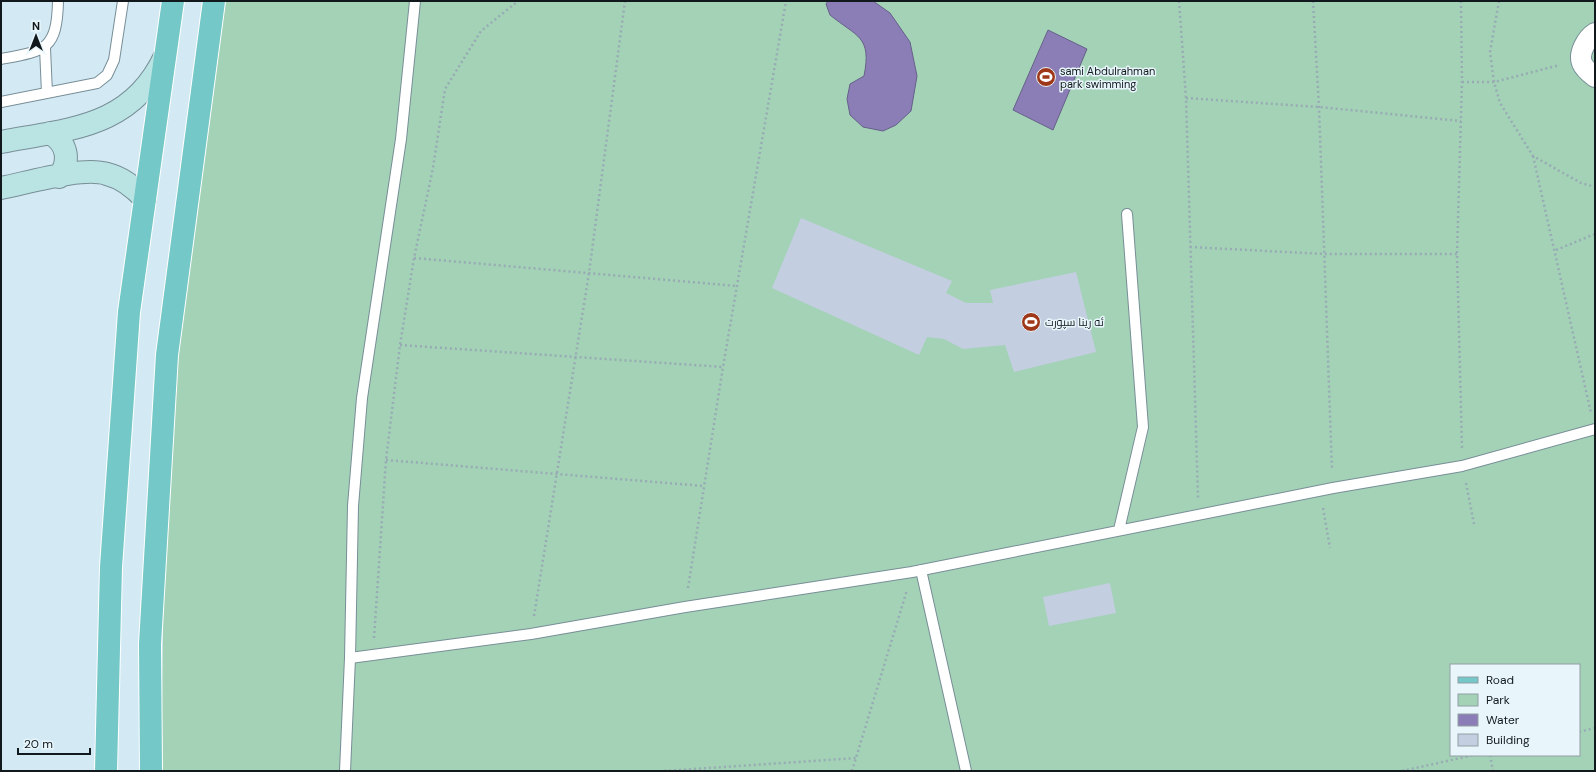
<svg xmlns="http://www.w3.org/2000/svg" width="1596" height="772" viewBox="0 0 1596 772" font-family="'DM Sans',Cairo,sans-serif">
<rect width="100%" height="100%" fill="#d3eaf5"/>
<path fill="#a3d2b6" fill-rule="evenodd" d="M216,1H1595V771H161L167,355ZM1451,665H1579V755H1451Z"/>
<path fill="#8b7eb7" stroke="#666089" d="M828,1H873L890,13L910,42L917,76L911,111L896,125L883,131L863,127L850,115L847,99L850,84L864,76C872,36 857,37 830,15L826,4Z
M1048,30L1087,49L1053,130L1013,110Z"/>
<path fill="#c3cee1" d="M801,218L952,281L946,293L966,303H993L990,290L1076,272L1096,352L1014,372L1005,345L963,349L944,339L927,337L919,355L772,288Z
M1110,583L1116,613L1049,626L1043,597Z"/>
<g fill="none" stroke-linecap="round" stroke-linejoin="round">
<defs>
<path id="lane" d="M45,48L47,93
M1,59C45,51 57,50 58,1
M1,102L97,83L107,75L114,60L123,1
M1119,530L1143,427L1127,214
M921,570L966,771
M350,658L531,634L685,607L912,572L1333,488L1462,466L1595,429
M345,771L350,658L353,506L362,398L401,139L415,1"/>
<path id="street" d="M1595,33C1587,38 1578,53 1582,63C1584,68 1591,74 1595,77"/>
<path id="secondary" d="M50,133C67,143 71,160 59,177
M1,142C69,129 132,128 165,56
M1,188C27,183 83,166 107,174C123,178 134,187 145,199"/>
<path id="primary" d="M106,771L111,567L129,312L173,1
M151,771L150,644L167,355L214,1"/>
</defs>
<use href="#lane" stroke="#788e97" stroke-width="12"/>
<use href="#street" stroke="#788e97" stroke-width="22"/>
<use href="#secondary" stroke="#788e97" stroke-width="24"/>
<use href="#primary" stroke="#fff" stroke-width="24"/>
<path stroke="#98abb4" stroke-width="2.5" stroke-dasharray="2 3" stroke-linecap="butt" d="M1179,1L1186,98L1198,498
M1313,1L1319,107L1332,470
M1461,1L1462,82L1457,254L1462,448
M1499,1L1490,52L1494,82L1500,103L1533,156L1581,183L1595,187
M1462,82H1494L1560,65
M1186,98L1319,107L1461,121
M1533,156L1591,413
M1190,247L1325,254H1457
M1556,250L1595,234
M414,258L737,286
M400,345L723,367
M386,460L704,486
M1466,483L1474,524
M1323,508L1330,548
M688,588L723,367L786,1
M534,616L589,273L625,1
M374,638L386,460L400,345L414,258L433,168L445,89L481,31L518,1
M1579,732L1595,728
M1490,755L1493,771
M664,771L857,758
M852,771L907,590
M1402,771L1474,755"/>
<use href="#lane" stroke="#fff" stroke-width="10"/>
<use href="#street" stroke="#fff" stroke-width="20"/>
<use href="#secondary" stroke="#b9e4e3" stroke-width="22"/>
<use href="#primary" stroke="#74c8c7" stroke-width="22"/>
</g>
<defs>
<symbol id="stadium-disc" viewBox="-11 -11 22 22"><circle r="9.5" fill="#9f3818" stroke="#e8f6fc"/><path d="M0-5a6.5 5 0 1 0 0 10a6.5 5 0 1 0 0-10ZM-3.5-1.8h7v3.6h-7Z" fill="#fff"/></symbol>
</defs>
<g fill-rule="evenodd">
<use href="#stadium-disc" x="1035" y="66" width="22" height="22"/>
<use href="#stadium-disc" x="1020" y="311" width="22" height="22"/>
</g>
<g text-anchor="middle" stroke-width="3" stroke-linejoin="round" paint-order="stroke">
<g font-size="11" fill="#11191d" stroke="#e8f6fc" text-anchor="start">
<text x="1060" y="75">sami Abdulrahman<tspan x="1060" dy="13">park swimming</tspan></text>
<text x="1045" y="326">ئه رينا سپورت</text>
</g>
</g>
<rect width="1596" height="772" fill="none" stroke="#11191d" stroke-width="4"/>
<rect x="1450" y="664" width="130" height="92" fill="#e8f6fc" stroke="#929ea3"/>
<rect x="1458" y="677" width="20" height="6" fill="#74c8c7" stroke="#929ea3"/>
<text x="1486" y="684" font-size="12" fill="#11191d">Road</text>
<rect x="1458" y="694" width="20" height="12" fill="#a3d2b6" stroke="#929ea3"/>
<text x="1486" y="704" font-size="12" fill="#11191d">Park</text>
<rect x="1458" y="714" width="20" height="12" fill="#8b7eb7" stroke="#929ea3"/>
<text x="1486" y="724" font-size="12" fill="#11191d">Water</text>
<rect x="1458" y="734" width="20" height="12" fill="#c3cee1" stroke="#929ea3"/>
<text x="1486" y="744" font-size="12" fill="#11191d">Building</text>
<g transform="translate(36 36)" stroke="#e8f6fc" stroke-width="3" paint-order="stroke">
<path d="M0-3L7 15L0 10L-7 15Z" fill="#11191d"/>
<text y="-6" font-size="11" font-weight="bold" text-anchor="middle" fill="#11191d">N</text>
</g>
<path d="M18 748v6h72v-6" fill="none" stroke="#11191d" stroke-width="2"/>
<text x="24" y="748" font-size="12" fill="#11191d" stroke="#e8f6fc" stroke-width="3" paint-order="stroke">20 m</text>
</svg>
